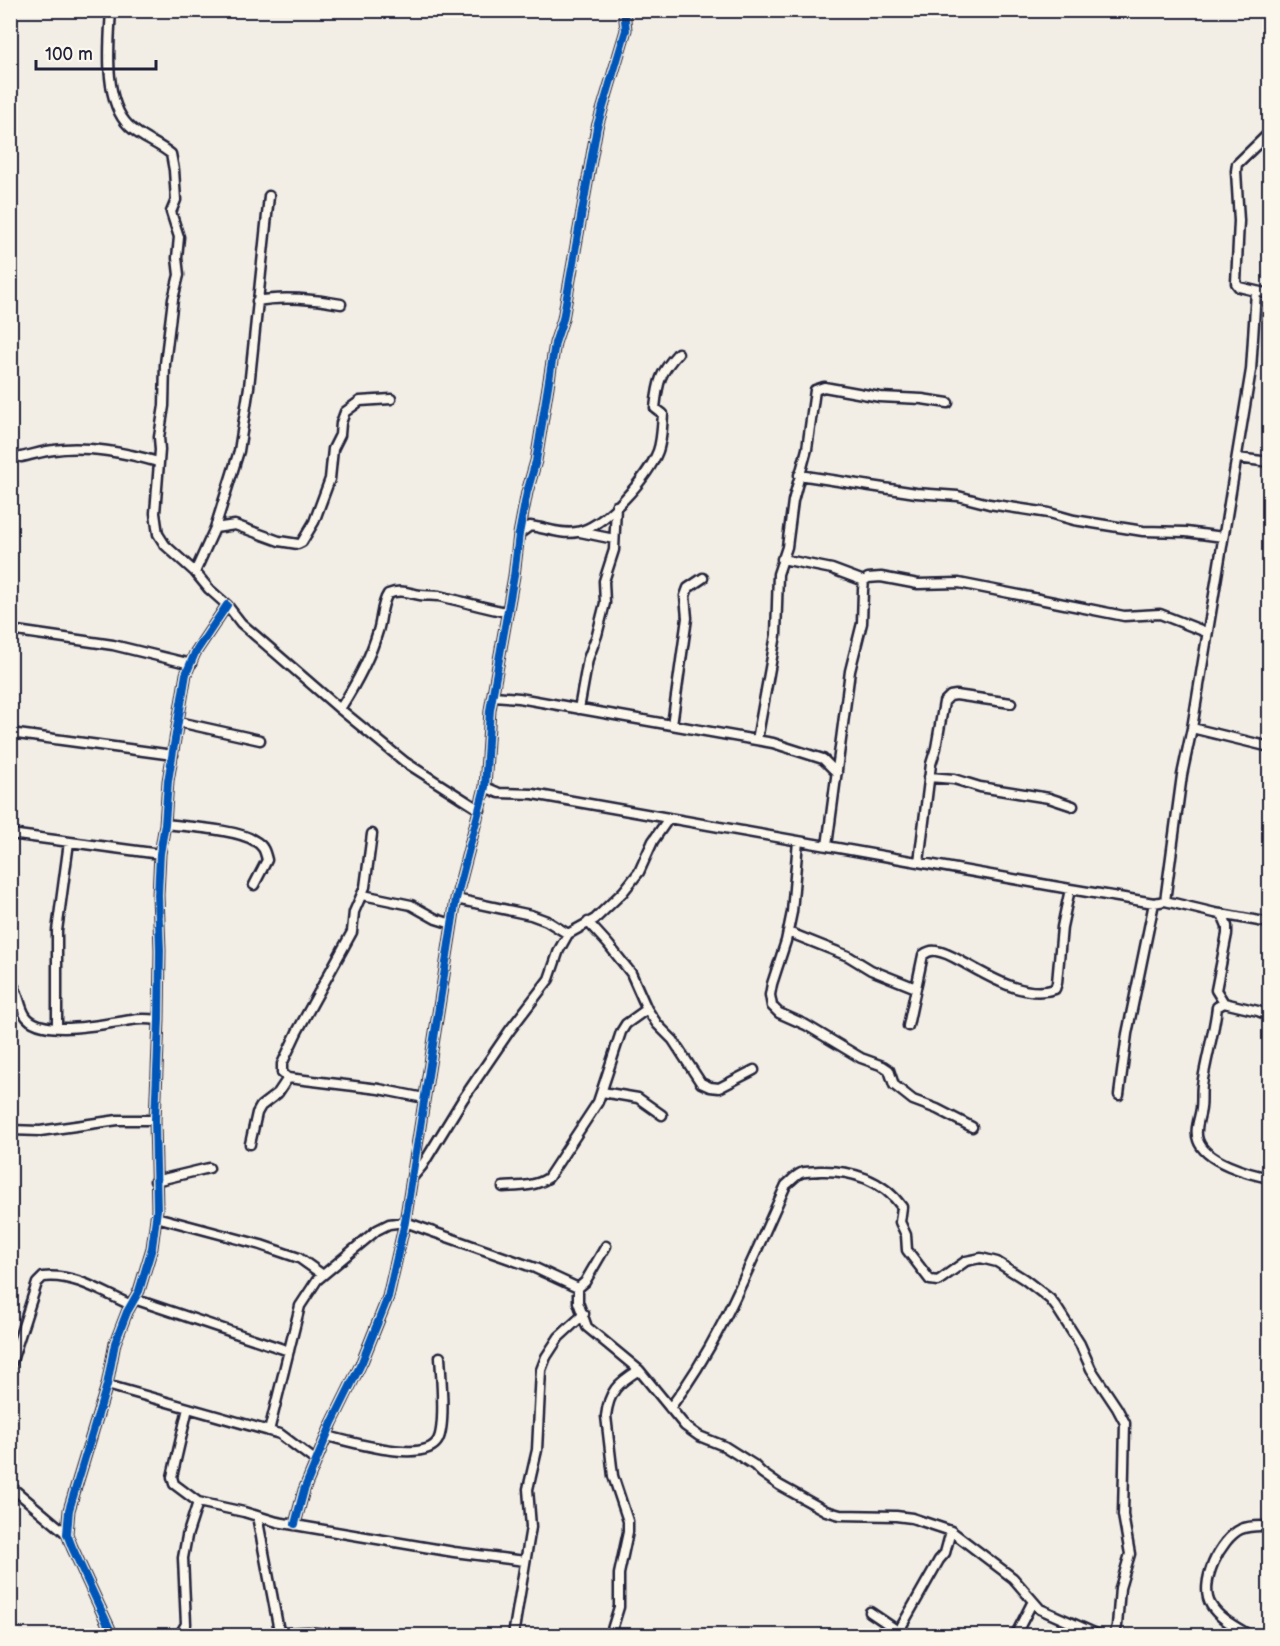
<svg xmlns="http://www.w3.org/2000/svg" width="1280" height="1646" viewBox="0 0 1280 1646" font-family="'Balsamiq Sans',sans-serif">
<rect width="100%" height="100%" fill="#f2eee5"/>
<filter id="ink" filterUnits="userSpaceOnUse"><feTurbulence type="fractalNoise" baseFrequency=".0167" numOctaves="2"/><feDisplacementMap in="SourceGraphic" scale="12" xChannelSelector="R" yChannelSelector="G"/><feConvolveMatrix kernelMatrix="1 2 1 2 8 2 1 2 1" color-interpolation-filters="sRGB"/></filter>
<g filter="url(#ink)">
<g fill="none" stroke-linecap="round" stroke-linejoin="round">
<defs>
<path id="street" d="M111,10C109,44 103,101 129,126C141,138 158,143 171,154L174,170L176,200L171,212L179,237L177,258L179,275L173,299L165,364L164,406L159,437L160,450L155,513L158,534L165,545L195,572L209,589L227,605L241,623L340,709L405,762L480,810
M1256,291L1270,294
M257,301C282,296 316,299 341,304
M21,457C32,455 43,451 54,450C85,445 128,453 158,462
M1237,458L1270,462
M799,475L916,493L958,496L989,504L1049,513L1074,520L1143,531L1186,532L1223,537
M215,528L235,525L279,541L298,544L302,542L314,522L330,479L333,449L340,435L341,423L345,412L360,401L391,399
M580,532L614,539
M519,534L530,526C546,528 561,535 577,532C605,527 648,477 658,451C662,440 662,426 663,414L655,408C658,381 660,373 678,353
M782,559L832,569L864,581
M195,572L215,528L239,451L249,387L269,196
M10,630L113,645L191,664
M493,696L519,698L773,743L823,759L837,773
M340,709C356,684 370,659 378,631C382,619 381,604 388,594C401,589 408,593 420,595C426,596 433,595 439,596C462,601 484,608 507,612
M579,709L588,659L597,635L605,603L604,581L614,550L616,506
M179,722L260,740
M672,725L687,618L685,596L688,588L703,578
M1192,728L1270,747
M10,733L173,755
M757,740L776,635L778,574L787,547L793,501L807,449L815,390L824,387L880,397L922,399L948,403
M929,777L954,779L980,787L1049,798L1073,806
M485,787L499,793L533,794L1070,889L1154,903L1165,901L1215,913L1270,923
M165,824C188,827 237,829 255,841C264,846 265,852 267,860L254,885
M10,834L160,854
M372,834L365,887L354,912L352,932L297,1032L282,1064V1073L288,1078L379,1089L424,1098
M798,841L792,912L786,941L772,984L770,995L772,1006L779,1013L806,1025L861,1058L883,1066L889,1070L894,1085L913,1100L937,1109L972,1127
M827,846L850,671L862,623L863,590L864,581L868,578L881,577L918,584L959,583L1124,616L1160,614L1206,632
M919,862L931,764L936,748L944,702L950,696L956,695L1011,703
M363,895L411,905L436,919L452,924
M456,899L531,915L547,921L568,934
M1165,901L1182,775L1192,728L1251,370L1256,291L1239,287L1236,283L1239,221L1236,171L1237,164L1270,132
M1222,914L1227,926V934L1216,990L1224,1003L1217,1007C1214,1033 1206,1059 1202,1085C1201,1092 1202,1100 1201,1108C1200,1118 1194,1129 1198,1140C1205,1162 1249,1174 1270,1178
M588,922L608,944L631,973L647,1009L657,1024L673,1040L701,1083L710,1087L719,1088L754,1070
M788,932L848,956L871,970L916,988
M10,981C20,993 18,1003 25,1015C40,1039 108,1023 132,1020C141,1018 150,1019 159,1020
M1224,1003L1258,1011L1270,1016
M908,1026L923,955C927,952 931,950 936,951C946,952 957,959 966,964C992,978 1025,999 1055,989L1057,983L1062,927L1070,889
M57,1027V931L69,842
M602,1092L638,1098L662,1115
M1119,1095L1127,1034L1154,903
M10,1130L40,1131L118,1120H155
M250,1144L257,1113L261,1106L278,1093L288,1078
M412,1178L422,1166L463,1099L510,1030L549,979L559,950L568,934L595,919L623,892L639,872L653,841L669,818
M155,1181L209,1168
M503,1187C519,1186 534,1187 548,1178L598,1102L621,1032L626,1024L647,1009
M1270,1187V1193
M156,1217L261,1245L299,1258L323,1275
M606,1246L585,1282L578,1288V1302L587,1327L639,1370L685,1426L699,1436L724,1446L754,1465L762,1473L779,1485L826,1511L840,1515L896,1516L912,1518L951,1531L1013,1578L1040,1609L1101,1636
M134,1299L289,1351
M10,1367L37,1283L43,1277C74,1273 104,1293 131,1305
M107,1385L280,1434L316,1461
M188,1408L172,1477L174,1484L198,1502L244,1512L277,1522L454,1552L525,1561
M670,1408C721,1341 751,1261 786,1185C791,1181 796,1175 801,1173C806,1171 814,1172 820,1171C852,1170 883,1180 902,1207L900,1222L906,1235L907,1250L930,1280L938,1281L966,1261L981,1258L997,1262L1024,1279L1050,1299L1057,1308L1080,1344L1091,1369L1117,1408L1125,1423L1123,1515L1130,1554L1120,1588L1117,1626L1114,1636
M269,1431L300,1306L317,1280L377,1230L389,1224L405,1222L535,1268L578,1288
M327,1436C348,1441 425,1465 438,1440C446,1425 441,1375 440,1357
M10,1486L67,1534
M257,1516L280,1636
M295,1524L304,1490L332,1423L362,1362L388,1297L405,1222L456,899L485,787L490,710L514,576L519,534L527,492L536,461L555,343L563,319L597,127L626,30L624,10
M870,1612L898,1631
M279,1633L308,1632L342,1636
M113,1636L72,1547L67,1534L69,1510L107,1385L115,1343L127,1312L139,1291L152,1248L157,1210L155,1120L159,1020L160,950L158,895L160,854L165,824L168,781L186,674L195,653L227,605
M179,1636L186,1624L183,1558L187,1536L198,1502
M513,1636L531,1527L528,1489L537,1450L541,1370L546,1357L559,1337L584,1314
M610,1636L619,1607V1574L628,1532V1521L613,1476L606,1416C609,1391 618,1383 639,1370
M896,1636L939,1560L945,1553L951,1531
M1015,1636L1033,1601
M1251,1636C1238,1628 1219,1619 1211,1605C1198,1584 1220,1539 1241,1529C1250,1525 1259,1526 1268,1526"/>
</defs>
<use href="#street" stroke="#22223b" stroke-width="13"/>
<use href="#street" stroke="#fbf7ec" stroke-width="8"/>
<defs>
<path id="cycleway" d="M295,1524L304,1490L332,1423L362,1362L388,1297L405,1222L456,899L485,787L490,710L514,576L519,534L527,492L536,461L555,343L563,319L597,127L626,30L624,10
M113,1636L72,1547L67,1534L69,1510L107,1385L115,1343L127,1312L139,1291L152,1248L157,1210L155,1120L159,1020L160,950L158,895L160,854L165,824L168,781L186,674L195,653L227,605"/>
</defs>
<use href="#cycleway" stroke="#fbf7ec" stroke-width="11"/>
<use href="#cycleway" stroke="#0057b8" stroke-width="8"/>
</g>
</g>
<rect width="1280" height="1646" fill="none" stroke="#fbf7ec" stroke-width="36"/>
<rect x="18" y="18" width="1244" height="1610" fill="none" stroke="#22223b" stroke-width="2" filter="url(#ink)"/>
<path d="M36 60v9h120v-9" fill="none" stroke="#22223b" stroke-width="3"/>
<text x="45" y="60" font-size="18" fill="#22223b" stroke="#fbf7ec" stroke-width="4.5" paint-order="stroke">100 m</text>
</svg>
